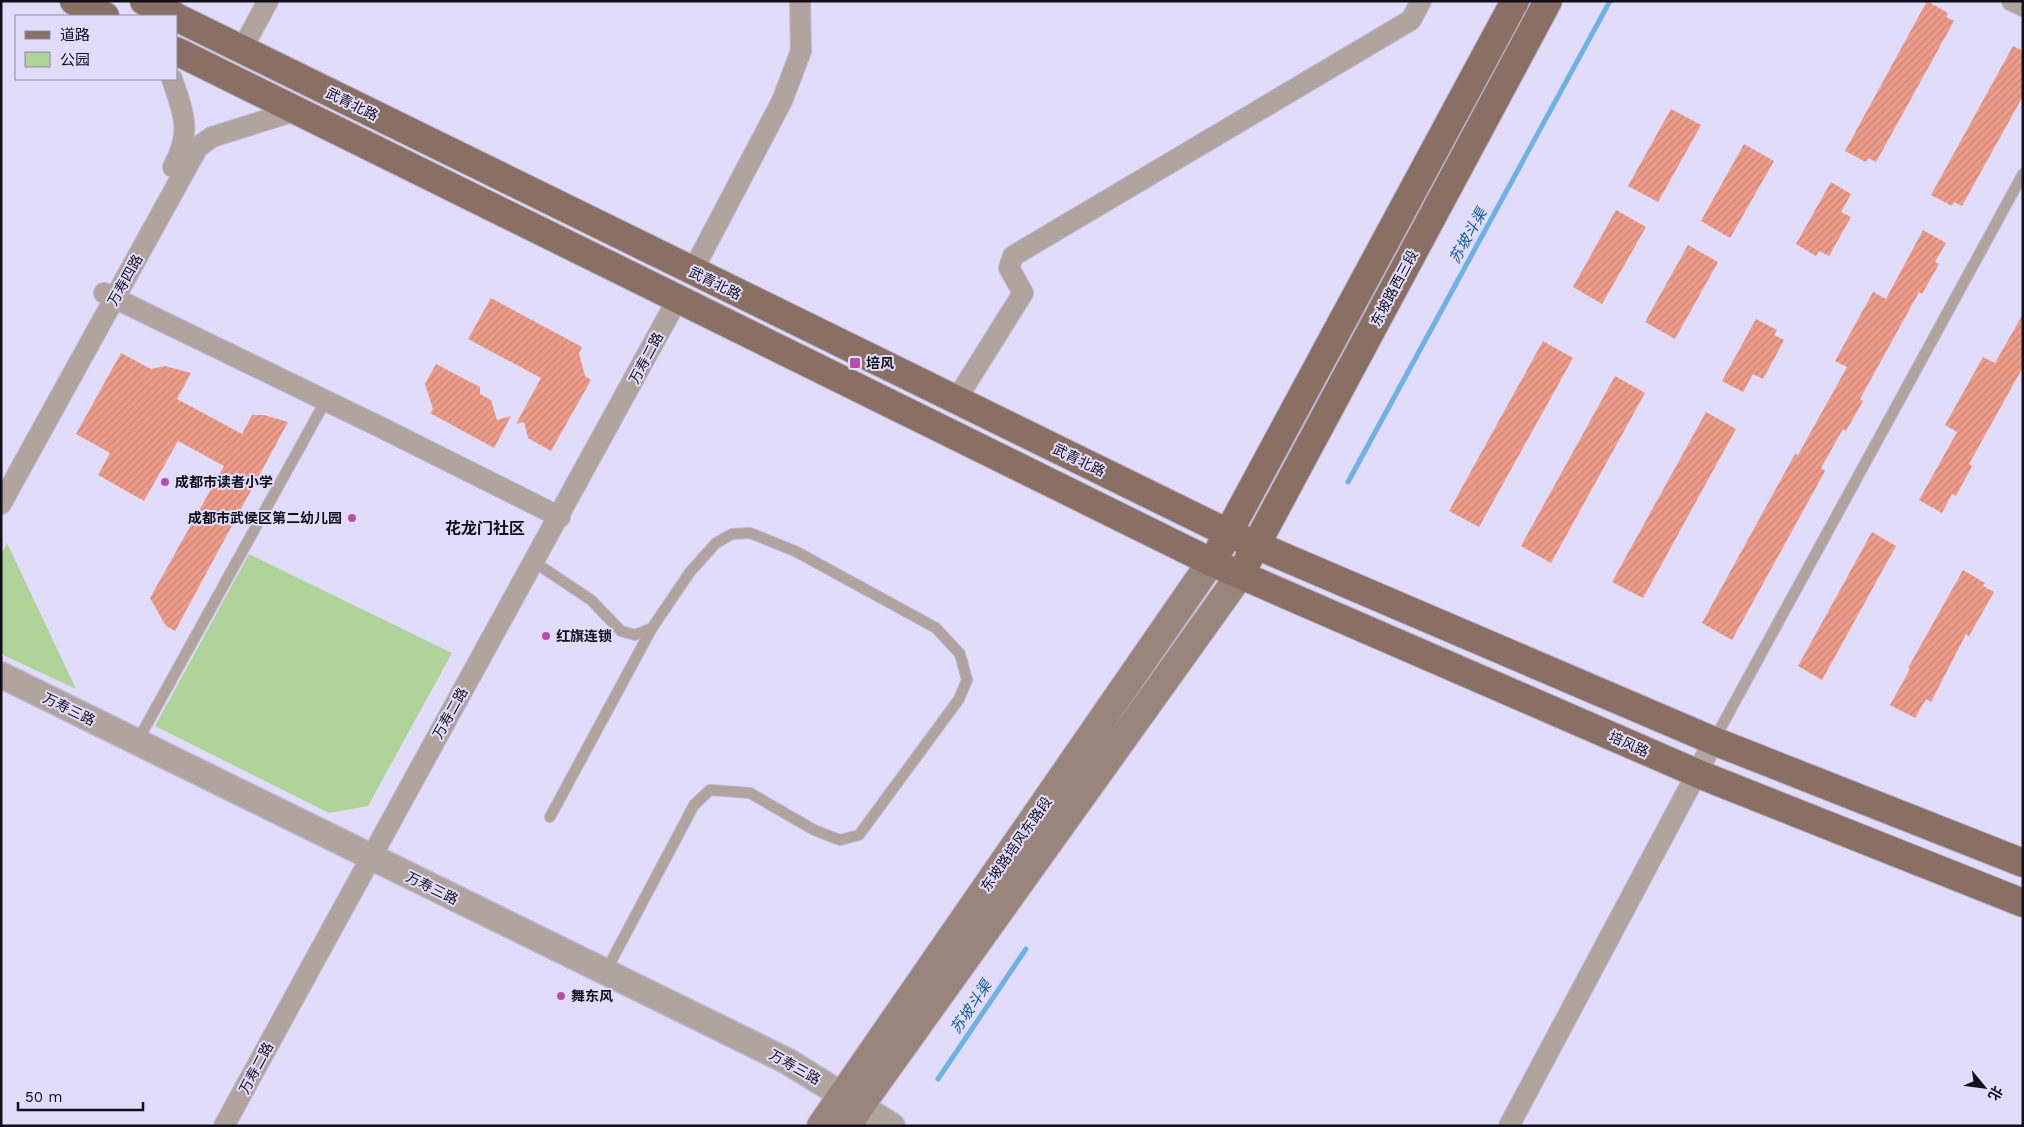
<svg xmlns="http://www.w3.org/2000/svg" width="2024" height="1127" viewBox="0 0 2024 1127" font-family="'Work Sans','Noto Sans SC',sans-serif">
<defs>
<pattern id="building-hatch" width="6" height="6" patternUnits="userSpaceOnUse" patternTransform="scale(1.25)"><rect width="6" height="6" fill="#ed9c8a"/><path d="M-1 1l2-2M0 6l6-6M5 7l2-2" fill="none" stroke="#ca8576"/></pattern>
</defs>
<rect width="100%" height="100%" fill="#e2dcfb"/>
<path fill="#afd399" d="M7,543L76,689L1,654V554Z
M249,554L452,653L368,806L329,813L155,726Z"/>
<g fill="none" stroke-linecap="round" stroke-linejoin="round">
<path stroke="#6eb1e4" stroke-width="5" d="M1348,482L1610,1
M938,1079L1026,949"/>
</g>
<path fill="url(#building-hatch)" d="M1927,1L1948,13L1946,17L1954,21L1876,162L1868,158L1866,162L1845,151Z
M2013,46L2023,51V96L1962,206L1954,202L1952,206L1931,195Z
M1671,109L1701,125L1658,202L1628,186Z
M1744,144L1774,161L1730,238L1701,221Z
M1831,182L1851,194L1841,212L1851,217L1829,256L1819,251L1816,256L1796,244Z
M1616,210L1646,227L1602,304L1573,287Z
M1923,230L1946,243L1935,262L1939,264L1922,294L1919,292L1860,399L1863,401L1846,431L1843,429L1821,468L1825,471L1732,640L1702,623L1795,454L1798,455L1847,367L1835,361L1873,292L1886,299Z
M1688,245L1718,262L1675,339L1645,322Z
M491,298L582,347L579,353L585,376L591,380L551,451L528,438L524,422L516,424L541,378L468,339Z
M2023,314V367L1969,464L1972,466L1956,496L1952,494L1942,513L1919,500L1957,432L1945,425L1983,357L1995,363Z
M1756,319L1777,330L1774,335L1784,340L1763,379L1753,374L1743,392L1722,381Z
M1543,341L1573,358L1479,527L1449,511Z
M121,353L151,369L165,366L191,373L177,399L242,434L252,415H264L288,422L175,631L166,626L150,598L224,466L178,441L144,501L98,475L110,453L76,434Z
M436,364L480,387V394L491,400L497,420L511,416L494,448L430,413L433,409L425,384Z
M1615,376L1645,393L1551,563L1521,546Z
M1706,412L1736,429L1643,598L1612,582Z
M1872,532L1896,546L1822,680L1798,666Z
M1963,570L1985,583L1983,586L1994,592L1969,636L1966,634L1931,702L1926,699L1915,718L1890,705L1910,669L1908,668Z"/>
<g fill="none" stroke-linecap="round" stroke-linejoin="round">
<defs>
<path id="service" d="M534,562L591,600L621,631L635,635L652,628L690,572L716,543L732,534L750,533L795,551L936,628L960,654L967,680L959,699L859,835L840,840L814,830L750,793L710,790L694,805L606,971
M1714,740L2023,174
M137,742L326,400
M550,817L652,628"/>
<path id="minor" d="M2012,1L2023,6
M242,49L268,1
M172,79C184,113 192,134 173,167
M692,272L782,101L801,51L800,1
M104,293L378,426L560,517
M956,400L1023,293L1009,268L1013,256L1411,20L1421,1
M1,504L198,147L212,137L295,111
M224,1126C374,850 528,576 677,300
M1509,1126L1714,741"/>
<path id="tertiary" d="M1,675L787,1061L892,1126"/>
<path id="secondary" d="M821,1126L1211,562
M848,1126L860,1106L1240,575"/>
<path id="primary" d="M74,1L105,16
M144,1L175,16
M176,17L1228,533L1714,741L2023,863
M176,51L1211,562L1701,775L2023,903
M1220,548L1515,1
M1248,560L1548,1"/>
</defs>
<use href="#service" stroke="#bcb7d2" stroke-width="12"/>
<use href="#minor" stroke="#bcb7d2" stroke-width="22"/>
<use href="#tertiary" stroke="#bcb7d2" stroke-width="28"/>
<use href="#secondary" stroke="#bcb7d2" stroke-width="30"/>
<use href="#primary" stroke="#bcb7d2" stroke-width="30"/>
<use href="#service" stroke="#b1a39d" stroke-width="10"/>
<use href="#minor" stroke="#b1a39d" stroke-width="20"/>
<use href="#tertiary" stroke="#b1a39d" stroke-width="25"/>
<use href="#secondary" stroke="#9a857c" stroke-width="28"/>
<use href="#primary" stroke="#896f64" stroke-width="28"/>
</g>
<g fill="#b64daf" stroke="#e2dcfb" stroke-width="2">
<rect x="849" y="357" width="12" height="12" rx="2.5"/>
<circle cx="165" cy="482" r="5"/>
<circle cx="352" cy="518" r="5"/>
<circle cx="546" cy="636" r="5"/>
<circle cx="561" cy="996" r="5"/>
</g>
<g text-anchor="middle" stroke-width="4" stroke-linejoin="round" paint-order="stroke">
<g font-size="14" fill="#110f19" stroke="#e2dcfb">
<text transform="translate(352 104) rotate(26)" y="5">武青北路</text>
<text transform="translate(125 280) rotate(-61)" y="5">万寿四路</text>
<text transform="translate(715 283) rotate(26)" y="5">武青北路</text>
<text transform="translate(1394 288) rotate(-62)" y="5">东坡路西三段</text>
<text transform="translate(646 358) rotate(-62)" y="5">万寿二路</text>
<text transform="translate(1079 460) rotate(26)" y="5">武青北路</text>
<text transform="translate(69 709) rotate(26)" y="5">万寿三路</text>
<text transform="translate(450 713) rotate(-61)" y="5">万寿二路</text>
<text transform="translate(1629 744) rotate(24)" y="5">培风路</text>
<text transform="translate(1016 844) rotate(-55)" y="5">东坡路培风东路段</text>
<text transform="translate(432 888) rotate(26)" y="5">万寿三路</text>
<text transform="translate(795 1067) rotate(29)" y="5">万寿三路</text>
<text transform="translate(256 1068) rotate(-62)" y="5">万寿二路</text>
</g>
<g font-size="14" font-weight="bold" fill="#110f19" stroke="#e2dcfb" text-anchor="start">
<text x="866" y="368">培风</text>
<text x="175" y="487">成都市读者小学</text>
<text x="342" y="523" text-anchor="end">成都市武侯区第二幼儿园</text>
<text x="556" y="641">红旗连锁</text>
<text x="571" y="1001">舞东风</text>
</g>
<g font-size="15" font-style="italic" fill="#0e5d8d" stroke="#e2dcfb">
<text transform="translate(1468 236) rotate(-61)" y="5">苏坡斗渠</text>
<text transform="translate(971 1007) rotate(-56)" y="5">苏坡斗渠</text>
</g>
<g font-size="16" font-weight="bold" fill="#110f19" stroke="#e2dcfb">
<text x="485" y="534">花龙门社区</text>
</g>
</g>
<rect width="2024" height="1127" fill="none" stroke="#110f19" stroke-width="5"/>
<rect x="15" y="15" width="162" height="65" fill="#e2dcfb" stroke="#8e8aa1"/>
<rect x="25" y="31" width="25" height="8" fill="#896f64" stroke="#8e8aa1"/>
<text x="60" y="40" font-size="15" fill="#110f19">道路</text>
<rect x="25" y="52" width="25" height="15" fill="#afd399" stroke="#8e8aa1"/>
<text x="60" y="65" font-size="15" fill="#110f19">公园</text>
<g transform="translate(1984 1087) rotate(119)" stroke="#e2dcfb" stroke-width="4" paint-order="stroke">
<path d="M0-4L9 19L0 12L-9 19Z" fill="#110f19"/>
<text y="-8" font-size="14" font-weight="bold" text-anchor="middle" fill="#110f19">北</text>
</g>
<path d="M18 1102v8h125v-8" fill="none" stroke="#110f19" stroke-width="2.5"/>
<text x="25" y="1102" font-size="15" fill="#110f19" stroke="#e2dcfb" stroke-width="4" paint-order="stroke">50 m</text>
</svg>
